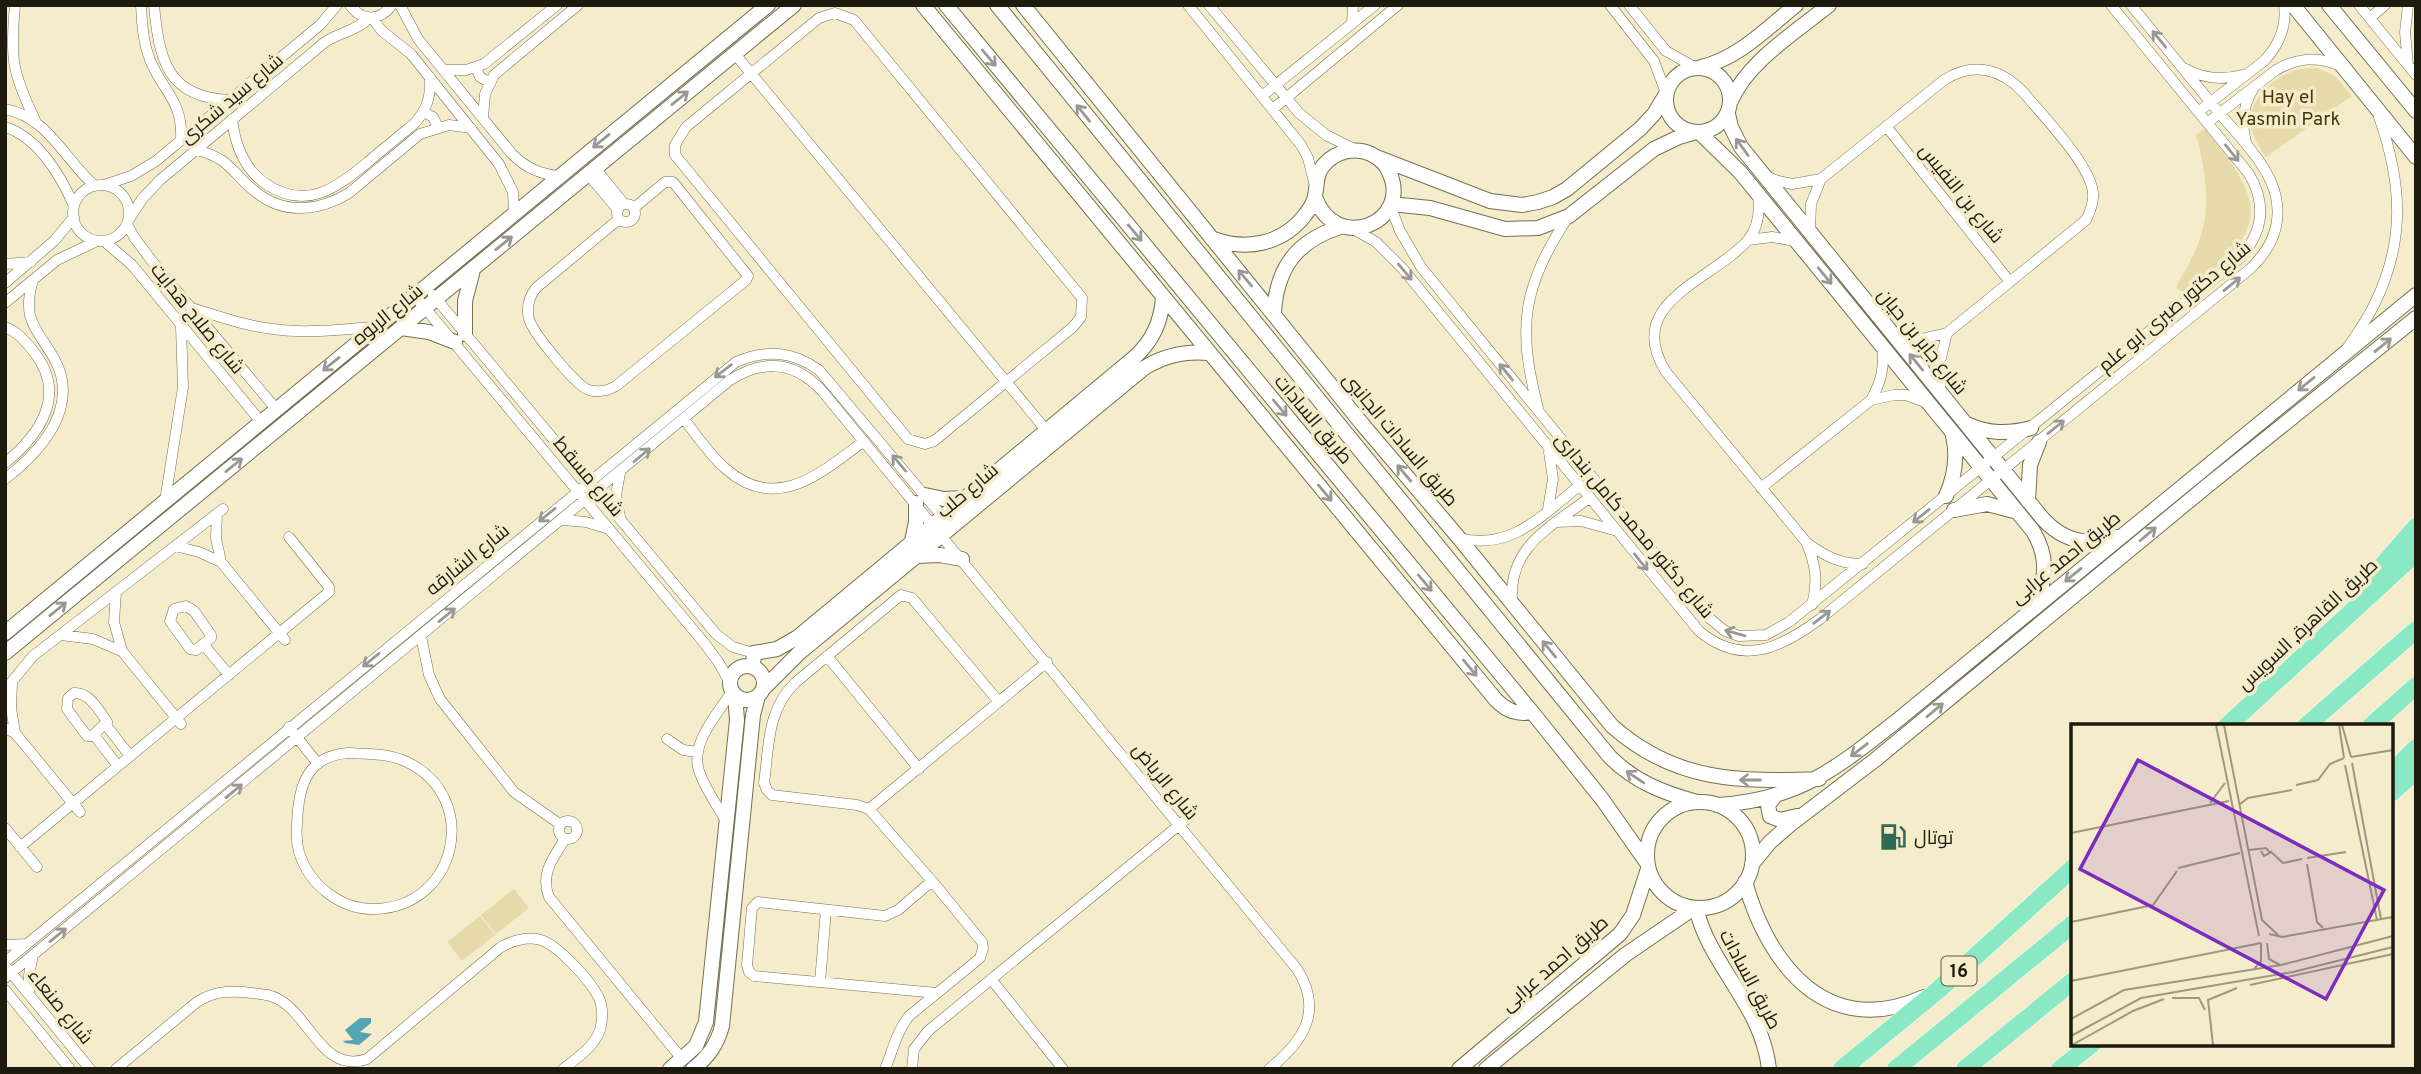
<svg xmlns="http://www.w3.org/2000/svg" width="2421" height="1074" viewBox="0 0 2421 1074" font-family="Overpass,Cairo,sans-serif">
<rect width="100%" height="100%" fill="#f5eccc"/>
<path fill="#e6d9aa" d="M2317,68L2335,76L2352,96L2266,157C2260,148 2253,138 2251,127C2246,100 2276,74 2301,69C2306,68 2312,68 2317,68Z
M2205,129C2229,160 2270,202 2240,242C2226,262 2203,278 2185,294L2176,287C2185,270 2197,251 2202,232C2211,200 2204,166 2196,134Z
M514,889L529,908L496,934L481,915Z
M480,916L495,935L462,961L447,942Z"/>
<path fill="#56a5b2" d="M360,1018H371V1023L360,1032L372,1034L359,1045L345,1043L343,1041L353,1040L345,1030Z"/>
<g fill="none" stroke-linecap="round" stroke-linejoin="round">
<defs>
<path id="street" d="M15,5C10,58 12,72 35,120
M141,5C142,24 143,42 150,60C163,92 183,100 181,140
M154,5C159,59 167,98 230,100
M350,5C362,22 380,21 392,5
M400,5L418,39L512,154C526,168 540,174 559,176
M1188,5L1301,145L1308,158L1314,182
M1209,5L1299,113L1326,135L1356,150
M1610,5L1654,61L1666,93
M1629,5L1666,51L1696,68
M2359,5L2416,75
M2408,5L2405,32L2408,65
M835,13L854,20L1082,298L1081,317L1073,327L934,441L925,444L908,439L675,155V145L686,127L819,18Z
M372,18L382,31L411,54L499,164L513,192L514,214
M2370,18L2385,5
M1352,24L1353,5
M735,54L1046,430
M476,68L480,77L489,82
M2186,69C2204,79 2223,80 2242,75
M444,70H466L484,64L557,5
M1262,96L1375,5
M5,109C48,117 64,159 95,186
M1273,109L1398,5
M424,112L433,117L438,127
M2198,112L2264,61C2279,45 2287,27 2284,5
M483,117L485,94L494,75L578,5
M232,119C235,144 244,169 266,184C307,211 336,188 368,162C383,149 398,137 414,124C427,110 431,96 430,77
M2207,123L2276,70C2297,58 2316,56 2339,65
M1886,126L2010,282
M5,127C38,137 61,176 74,206
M2246,142C2241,124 2243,106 2253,89
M196,150C231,158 232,174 257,193C285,215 320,211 349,193L420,134L449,125L471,128
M595,168L624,204
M588,174L618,210
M1766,176L1778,181L1792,184L1821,179L1944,80C1973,61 2002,69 2024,93C2043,116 2091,165 2093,193C2094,203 2090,212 2086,220L1947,333L1921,339L1894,336
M104,185L131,176L156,161L320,25L337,5
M73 213a28 28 0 1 1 56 0a28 28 0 1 1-56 0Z
M1758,194C1760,210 1759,227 1748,240C1712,281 1622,302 1666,372L1807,543C1825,556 1840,564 1863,564
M617 213a9 9 0 1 1 18 0a9 9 0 1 1-18 0Z
M1390,205L1400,231L1421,267L1703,613L1725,631L1739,636L1766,635L1789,622L2240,258C2263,232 2267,204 2249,174L2111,5
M619,219L536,288C529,297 526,307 529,319C533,333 576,386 589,390C599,393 607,391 616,386L746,280L748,276L673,182H665L634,208
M128,221L142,199L160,180L325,42C339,33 358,30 369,18
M127,224L134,237L151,260L276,409
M1353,229L1376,242L1403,269L1699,631C1742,667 1781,648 1820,619L2250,269C2270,250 2282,226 2276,197C2269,164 2237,135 2216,109C2188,75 2160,40 2131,5
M1810,231L1811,204L1821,179
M1748,240L1772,237L1795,241
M104,241L132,265L261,422
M5,264L31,262
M5,283L54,241L74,217
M433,295L716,634L733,647L754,653
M415,296L705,644L719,663L730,683
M5,303L57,260L97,241
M195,309C221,317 246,326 273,329C307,334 342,329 376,327
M5,327C18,332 25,341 34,352C67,394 41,434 5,463
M2348,347C2357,333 2367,320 2374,305C2406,241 2402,183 2379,117
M1940,392V362L1947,333
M1871,400C1881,382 1885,367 1882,347
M1538,408C1517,327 1522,288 1568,217
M684,419C697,436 710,455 726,469C777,514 822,472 864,441
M5,479C41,451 80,408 55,360C37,328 21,321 33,280
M1761,488L1871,400L1894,395H1906L1925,402
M165,501L183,387L181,326
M1548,509L1553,479L1549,452
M217,514L216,538L221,562L285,640
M620,517L616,495L620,473
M563,520L586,522L609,529
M1557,522L1581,521L1614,530
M1459,538C1511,551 1541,516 1579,486
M1807,544C1816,565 1818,583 1812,605
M175,546L199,552L221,562
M116,592L114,622L122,651L181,724
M1512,603C1508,547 1549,528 1589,498
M186,606L194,611L211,635V638L196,650L190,649L170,621L174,609Z
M61,635L93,639L121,651
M421,636L429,675L440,699L514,792L561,825
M203,644L229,675
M827,656L919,769
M12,682L11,708L15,733
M5,690L33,656L223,509
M74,693C89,692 99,710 107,722L92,736H87L67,709L68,698Z
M106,725L130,756
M289,727L318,764
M5,728L15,733L80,812
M94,735L118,766
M667,739L683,750L698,752
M349,753C368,754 389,753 407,762C481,797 458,907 375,909C341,910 309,885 299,852C295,838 297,824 298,810C301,778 313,755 349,753Z
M869,809L1047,662
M559 830a9 9 0 1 1 18 0a9 9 0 1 1-18 0Z
M726,821C717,805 705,789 699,771C690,742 718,714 732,691
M5,828L37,867
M565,839C553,858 540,874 549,897L682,1059
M20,847L329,592V587L289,537
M932,881L898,910L885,916L758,902L752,908L747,965L749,972L754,976L937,993
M5,945L26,944
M5,962L736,362C766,349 792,351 819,370L946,521
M8,969L90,1069
M5,978L730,380C765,358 796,362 823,392L1297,969C1324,1011 1303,1042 1269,1069
M991,979L1063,1069
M820,982L826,910
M5,990L70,1069
M29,994V975L33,955
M116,1069L197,1002C213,992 225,991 243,992C256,994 269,993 280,1000C311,1019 324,1074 367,1059L501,947C512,941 523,937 537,939C556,942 590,980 599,998C603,1007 603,1020 600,1030C594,1047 577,1058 563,1069
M885,1069C893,1050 896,1033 909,1016L980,958L983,948L982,942L932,881L869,809L857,805L772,795L767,790L764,783C769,746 767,709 796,682L901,595L912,598L999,702
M912,1069L914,1049L928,1031L1189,817"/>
<path id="secondary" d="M923,5L1496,700C1507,711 1517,715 1532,712
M946,5L1532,712L1602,799L1647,863
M997,5L1610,757C1635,782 1664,793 1697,802
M1023,5L1363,425L1459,538L1612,726C1675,782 1739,782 1819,779
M2293,5L2416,157
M2329,5L2416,111
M1701,67C1739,58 1766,29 1796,5
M1666 100a32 32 0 1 1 64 0a32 32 0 1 1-64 0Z
M1731,101C1747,62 1796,32 1829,5
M1728,114L1731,127L1741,147L2043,519C2064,542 2088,546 2117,537
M1700,133L1740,172L2033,531C2048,556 2047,578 2035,604
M1379,158L1490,201L1522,205L1538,202L1553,197L1567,189L1640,129L1654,114L1666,94
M1391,204L1430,208L1505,229L1538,228L1569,216L1654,149L1679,137L1693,133
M1214,239C1247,251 1283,244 1305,215C1309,210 1314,203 1315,196C1318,180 1315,171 1330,159C1342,150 1358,148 1371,154C1379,158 1386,164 1389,172C1413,222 1336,255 1315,197
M1274,312C1277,267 1297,241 1340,227
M401,328L429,332L455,342
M465,334V301L473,270
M1967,424C1989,434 2008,434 2031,428
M925,495L944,499L964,498
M1946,496C1955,476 1958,457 1953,436
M2028,501L2030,465L2039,442
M1954,510L1987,504L2014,511
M912,541L916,522V503
M917,556L940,555L962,559
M5,633L768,5
M5,653L794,5
M730 683a17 17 0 1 1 34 0a17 17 0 1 1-34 0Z
M753,666L754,653L777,649L798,637L1135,357C1153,340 1161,322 1163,298
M764,688L799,653L1144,368C1165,355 1185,351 1209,353
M1775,796L1768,805L1770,816L1780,820L1797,816
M1647 855a53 53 0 1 1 106 0a53 53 0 1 1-106 0Z
M1717,805C1799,800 1837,768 1899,719L2416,295
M1752,864L1770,842L1791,824L1875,760L2207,486L2416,318
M1745,882C1769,967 1828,1040 1924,997
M1696,908C1710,967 1762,1005 1769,1069
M670,1069L696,1046L706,1022L737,720L735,695
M693,1069C708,1057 717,1045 722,1026L753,715L758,696
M1459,1069L1620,934L1633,915L1648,869
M1486,1069L1625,955L1694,908"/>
<path id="highway" d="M2363,588L2416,527
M2227,726L2416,553
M2306,726L2416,630
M2371,726L2416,686
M2391,773L2416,748
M2391,793L2416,771
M1842,1069L1937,991L2073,868
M1896,1069L2073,924
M1965,1069L2073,981
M2060,1069L2092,1044"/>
</defs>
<use href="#street" stroke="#766f52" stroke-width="11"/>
<use href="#secondary" stroke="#766f52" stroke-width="16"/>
<use href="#highway" stroke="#fff" stroke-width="19"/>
<use href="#street" stroke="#fff" stroke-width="10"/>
<use href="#secondary" stroke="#fff" stroke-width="14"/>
<use href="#highway" stroke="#8ae9c4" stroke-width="18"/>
</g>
<defs><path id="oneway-shaft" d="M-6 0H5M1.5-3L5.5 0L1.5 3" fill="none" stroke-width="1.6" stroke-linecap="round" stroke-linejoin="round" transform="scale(1.75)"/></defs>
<g stroke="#999893">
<use href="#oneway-shaft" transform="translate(2159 39) rotate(-129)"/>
<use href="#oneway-shaft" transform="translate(989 58) rotate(50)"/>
<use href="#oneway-shaft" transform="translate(680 98) rotate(-39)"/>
<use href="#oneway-shaft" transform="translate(1083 113) rotate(-129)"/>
<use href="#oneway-shaft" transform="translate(601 141) rotate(141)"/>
<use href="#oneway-shaft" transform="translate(1742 147) rotate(-126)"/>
<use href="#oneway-shaft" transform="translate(2232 153) rotate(51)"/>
<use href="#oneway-shaft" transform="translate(1135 233) rotate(50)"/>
<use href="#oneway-shaft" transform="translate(504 243) rotate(-39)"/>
<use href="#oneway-shaft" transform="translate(1405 272) rotate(50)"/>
<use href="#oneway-shaft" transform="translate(1825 276) rotate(51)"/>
<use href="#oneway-shaft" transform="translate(1245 278) rotate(-130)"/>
<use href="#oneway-shaft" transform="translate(2232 284) rotate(-39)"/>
<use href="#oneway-shaft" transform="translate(2383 345) rotate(-39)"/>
<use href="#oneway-shaft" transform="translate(1916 362) rotate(-129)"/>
<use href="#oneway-shaft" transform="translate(331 364) rotate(141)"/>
<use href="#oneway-shaft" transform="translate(723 371) rotate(143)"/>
<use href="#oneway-shaft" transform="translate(1506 372) rotate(-129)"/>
<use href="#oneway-shaft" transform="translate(2306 384) rotate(141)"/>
<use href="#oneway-shaft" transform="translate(1280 408) rotate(50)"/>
<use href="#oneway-shaft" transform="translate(2056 427) rotate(-39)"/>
<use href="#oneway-shaft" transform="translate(642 455) rotate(-40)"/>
<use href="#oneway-shaft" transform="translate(899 463) rotate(-130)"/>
<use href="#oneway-shaft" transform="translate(234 465) rotate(-39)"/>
<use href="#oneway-shaft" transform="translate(1404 473) rotate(-130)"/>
<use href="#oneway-shaft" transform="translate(1325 493) rotate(50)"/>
<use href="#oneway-shaft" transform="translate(547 515) rotate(141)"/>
<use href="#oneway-shaft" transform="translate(1921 516) rotate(141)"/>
<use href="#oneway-shaft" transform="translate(2148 534) rotate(-40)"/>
<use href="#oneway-shaft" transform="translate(1641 562) rotate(51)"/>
<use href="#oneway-shaft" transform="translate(2073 575) rotate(141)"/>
<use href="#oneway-shaft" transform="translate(1425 583) rotate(50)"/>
<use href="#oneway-shaft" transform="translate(58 609) rotate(-39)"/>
<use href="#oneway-shaft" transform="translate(447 615) rotate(-39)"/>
<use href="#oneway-shaft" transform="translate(1822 617) rotate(-38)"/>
<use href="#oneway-shaft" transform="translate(1735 633) rotate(-164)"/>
<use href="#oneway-shaft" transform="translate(1549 649) rotate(-129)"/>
<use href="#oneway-shaft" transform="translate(371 660) rotate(141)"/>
<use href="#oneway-shaft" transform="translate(1470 668) rotate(50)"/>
<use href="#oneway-shaft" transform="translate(1935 710) rotate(-40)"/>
<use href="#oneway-shaft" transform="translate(1859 750) rotate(142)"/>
<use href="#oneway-shaft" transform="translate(1635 777) rotate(-146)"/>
<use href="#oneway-shaft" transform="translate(1750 780) rotate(-180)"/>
<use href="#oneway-shaft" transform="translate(234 791) rotate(-39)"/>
<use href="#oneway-shaft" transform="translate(58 935) rotate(-39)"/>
</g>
<defs>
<symbol id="fuel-bare" viewBox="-9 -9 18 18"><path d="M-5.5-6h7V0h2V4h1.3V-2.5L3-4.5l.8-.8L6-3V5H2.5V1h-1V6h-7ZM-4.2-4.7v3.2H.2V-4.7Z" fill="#2e6a54" stroke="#f5eccc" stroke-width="2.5" paint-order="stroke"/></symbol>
</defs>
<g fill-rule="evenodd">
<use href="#fuel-bare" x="1874" y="818" width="38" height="38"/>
</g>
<g text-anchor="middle" stroke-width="7" stroke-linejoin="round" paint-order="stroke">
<rect fill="#f5eccc" stroke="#5e5947" stroke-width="2" x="1941.5" y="956.5" width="35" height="29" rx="5"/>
<g font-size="18" font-weight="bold" fill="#1d1a0e">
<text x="1959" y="977">16</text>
</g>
<g font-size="19" fill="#433806" stroke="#f5eccc">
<text x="2288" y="103">Hay el<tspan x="2288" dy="22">Yasmin Park</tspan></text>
</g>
<g font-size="19" fill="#1d1a0e" stroke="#f5eccc">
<text transform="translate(231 98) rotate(-40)" y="7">شارع سيد شكرى</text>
<text transform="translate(1962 193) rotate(51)" y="7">شارع بن النفيس</text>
<text transform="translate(2174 306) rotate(-40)" y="7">شارع دكتور صبرى ابو علم</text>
<text transform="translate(387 314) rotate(-39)" y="7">شارع الربوه</text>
<text transform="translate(198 318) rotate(51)" y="7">شارع صلاح هدايت</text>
<text transform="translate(1923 341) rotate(51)" y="7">شارع جابر بن حيان</text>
<text transform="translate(1314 419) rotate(50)" y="7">طريق السادات</text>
<text transform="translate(1401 439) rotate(50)" y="7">طريق السادات الجانبى</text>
<text transform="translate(589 476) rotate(50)" y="7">شارع مسقط</text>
<text transform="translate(967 490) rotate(-40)" y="7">شارع حلب</text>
<text transform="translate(1635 525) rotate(50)" y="7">شارع دكتور محمد كامل بندارى</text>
<text transform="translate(2065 557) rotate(-39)" y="7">طريق احمد عرابى</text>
<text transform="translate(467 559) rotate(-39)" y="7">شارع الشارقه</text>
<text transform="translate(2307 624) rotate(-43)" y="7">طريق القاهرة, السويس</text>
<text transform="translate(1166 781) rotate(51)" y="7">شارع الرياض</text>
<text transform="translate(1554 963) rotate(-41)" y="7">طريق احمد عرابى</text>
<text transform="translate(1751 979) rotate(62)" y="7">طريق السادات</text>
<text transform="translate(61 1006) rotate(51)" y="7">شارع صنعاء</text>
</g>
<g font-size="19" fill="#1d1a0e" stroke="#f5eccc" text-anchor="start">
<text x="1914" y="844">توتال</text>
</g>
</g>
<g transform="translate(2071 724)">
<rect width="322" height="322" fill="#f5eccc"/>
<path fill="none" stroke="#9f9880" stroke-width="2" d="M145,1L188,212M153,1L191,196L209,213M268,1L273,34M271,1L280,33M280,33L322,26M281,39L310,195M274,41L306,196M225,61L247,56L259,40L273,34M139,79L154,59M169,80L177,74L221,66M0,109L158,77M178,126L195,124L199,129L193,132L190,127M199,127L212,139L231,135M236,134L275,128M236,140L246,198L252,204M107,144L169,129M0,198L82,181L106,147M198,210L211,213L322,193M196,219L198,235L209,241M182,246L190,237V219M0,257L190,219M179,261L322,230M101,274H128L134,286M0,295L53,266L210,241L322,212M0,312L70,274L222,248L322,223M1,321L62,287L93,275M142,321L137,276L166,264"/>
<path fill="#7b2cbf" fill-opacity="0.15" stroke="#7b2cbf" stroke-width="3.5" d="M67,36L313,166L255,275L9,145Z"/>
<rect width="322" height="322" fill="none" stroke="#1d1a0e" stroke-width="3.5"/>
</g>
<rect width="2421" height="1074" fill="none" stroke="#1d1a0e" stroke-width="14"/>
</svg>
